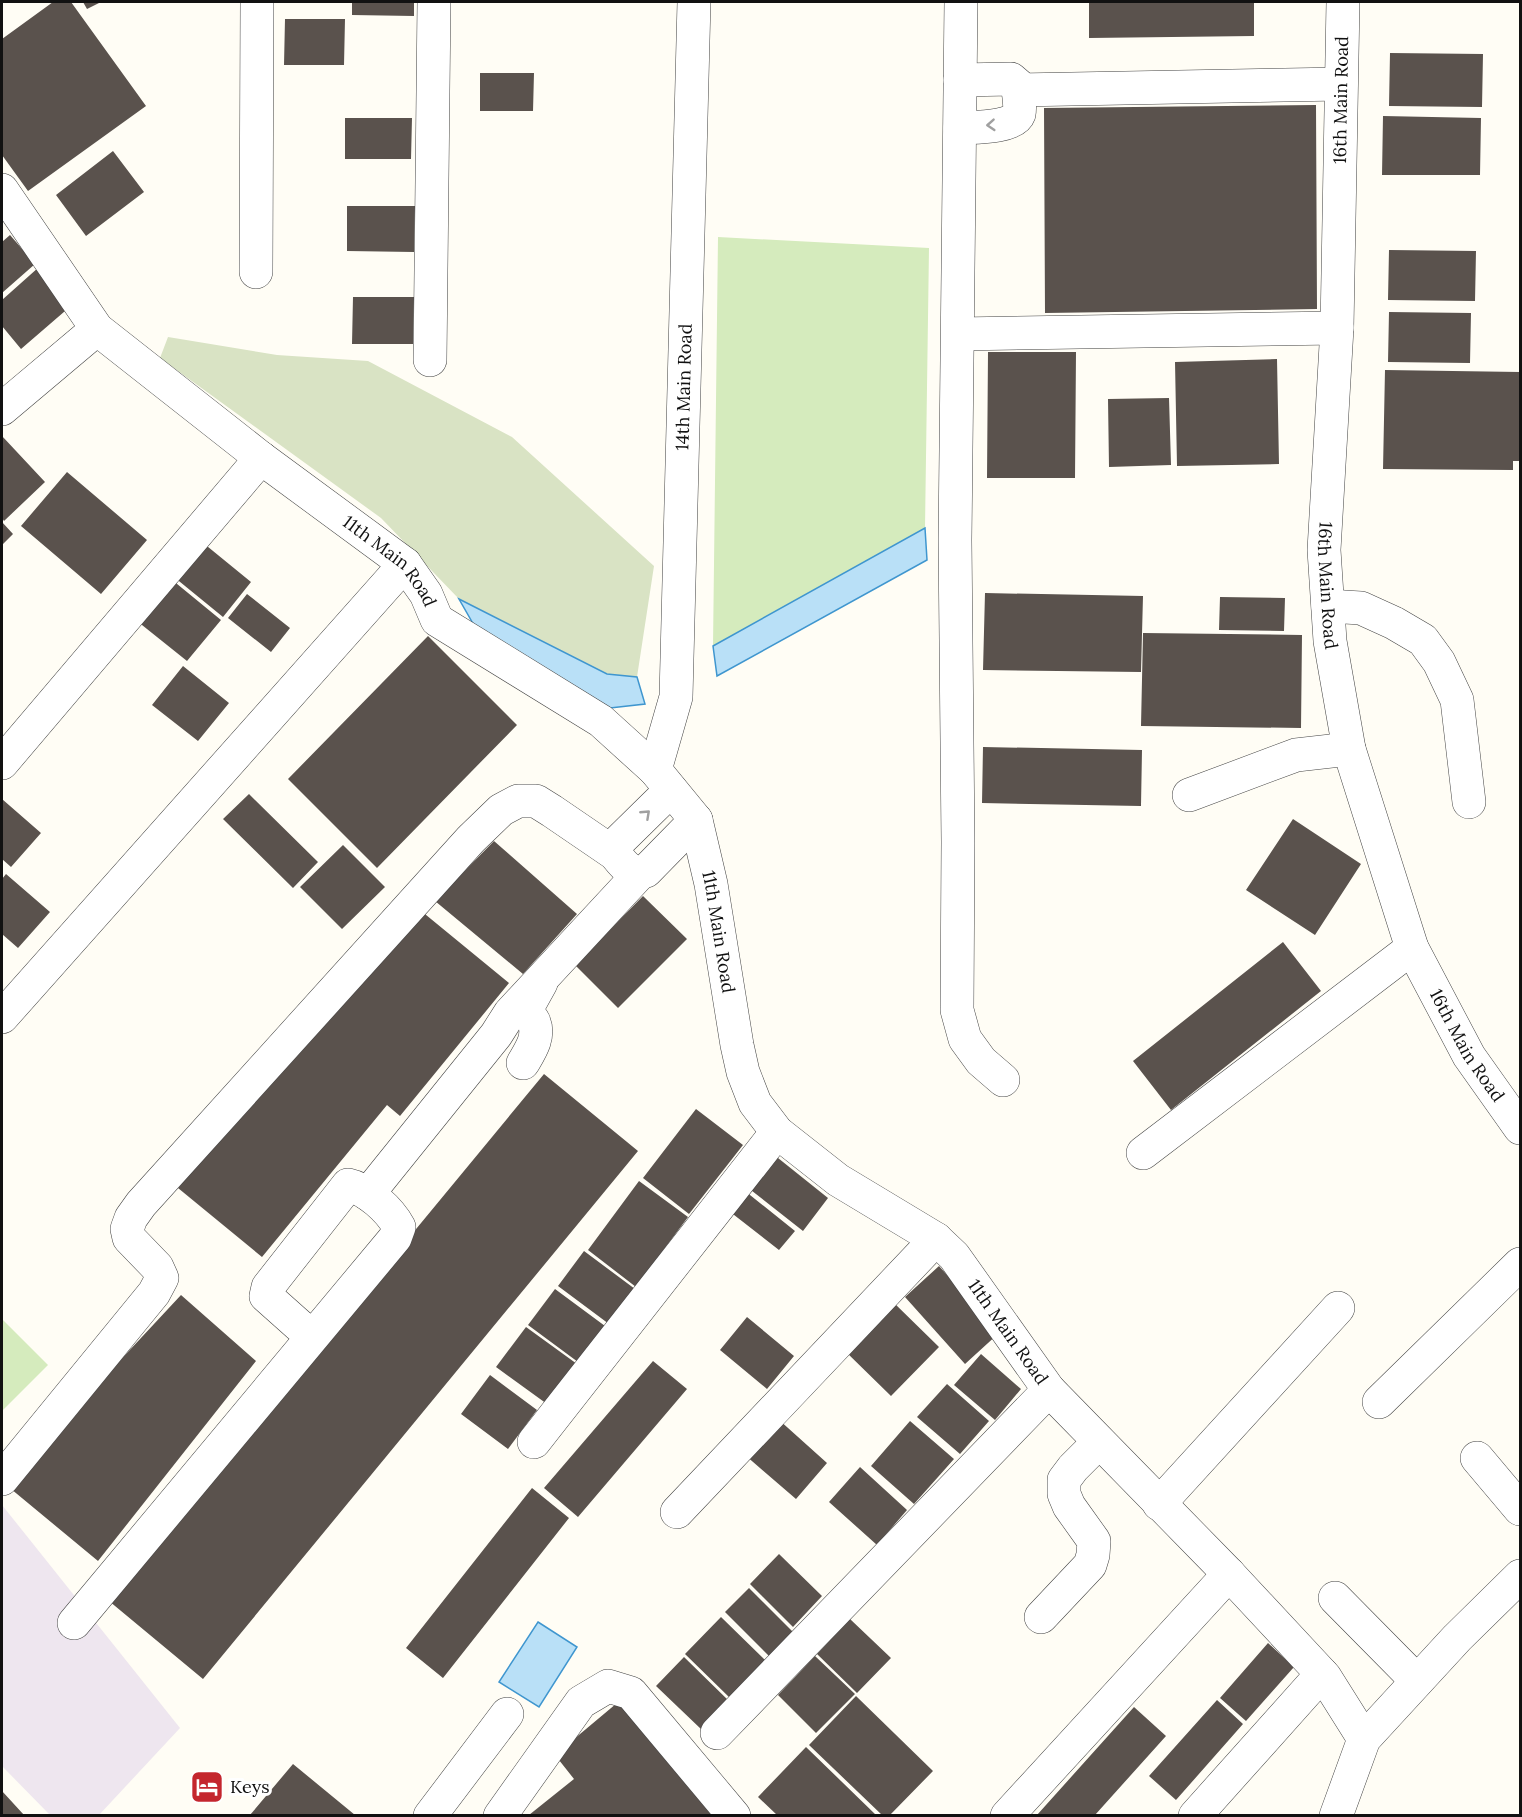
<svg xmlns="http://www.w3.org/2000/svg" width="1522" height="1817" viewBox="0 0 1522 1817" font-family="Lora,serif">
<rect width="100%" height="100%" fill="#fffdf5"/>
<path fill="#eee6ef" d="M2,1505L180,1728L99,1815H50L2,1766Z"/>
<path fill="#d5ebbd" d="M718,237L929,248L925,528L713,646Z
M2,1319L48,1365L2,1411Z"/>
<path fill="#d9e3c4" d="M168,337L277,355L368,361L512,437L654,566L637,677L607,674L459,599L381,518L160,358Z"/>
<path fill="#b9e0f7" stroke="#3f96cf" stroke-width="1.5" d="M925,528L927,560L717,676L713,646Z
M459,599L607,674L637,677L645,704L610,708L483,641Z
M538,1622L577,1647L539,1707L499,1682Z"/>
<path fill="#5a524d" d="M53,2H71L146,106L28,191L2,155V39Z
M83,2H101L87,9Z
M352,2H414V16L352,15Z
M1089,2H1254V36L1089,38Z
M285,19H345L344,65H284Z
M1390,53L1483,54L1482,107L1389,106Z
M480,73H534L533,111H480Z
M1316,105L1317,309L1045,313L1044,108Z
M1383,116L1481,118L1480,175H1382Z
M345,118H412L411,159H345Z
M113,151L144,192L86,236L56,195Z
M347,206H415L414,252L347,251Z
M10,235L35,264L2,293V242Z
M1389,250L1476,251L1475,301L1388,300Z
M39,267L72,305L21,349L2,326V300Z
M353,297H414L413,344H352Z
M1389,312L1471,313L1470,363L1388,362Z
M988,352H1076L1075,478H987Z
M1277,359L1279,464L1177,466L1175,362Z
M1385,370L1520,372V461H1513V470L1383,469Z
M1169,398L1171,465L1109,467L1108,399Z
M2,436L45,482L4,521L2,518Z
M67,472L147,540L101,594L21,526Z
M2,522L13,534L2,545Z
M202,542L251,582L223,617L174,577Z
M171,579L221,620L187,661L137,621Z
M985,593L1143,596L1141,672L983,670Z
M247,594L290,628L271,652L228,618Z
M1220,597L1285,598L1284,631L1219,630Z
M1143,633L1302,635L1301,728L1141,726Z
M428,636L517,725L377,868L288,779Z
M183,666L229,703L198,741L152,705Z
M983,747L1142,750L1141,806L982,803Z
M249,794L318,862L293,888L223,819Z
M2,799L41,833L11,867L2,859Z
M1293,819L1361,864L1315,935L1246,890Z
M494,841L577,914L523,974L435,901Z
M343,845L385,887L342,929L300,887Z
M6,874L50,912L18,948L2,934V879Z
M643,896L687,939L618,1008L575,965Z
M420,910L509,983L400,1116L387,1105L262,1257L178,1188L305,1037Z
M1283,942L1321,991L1171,1110L1133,1061Z
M544,1074L638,1151L203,1679L109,1601Z
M696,1109L743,1145L689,1214L643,1178Z
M773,1154L828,1198L803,1231L747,1187Z
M639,1181L688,1217L636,1287L588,1250Z
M745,1191L795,1231L779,1250L729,1211Z
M584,1251L635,1289L609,1324L558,1286Z
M939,1266L999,1333L965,1364L905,1297Z
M555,1289L605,1326L578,1362L528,1325Z
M181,1295L256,1361L98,1561L5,1484Z
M892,1301L939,1347L891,1396L844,1350Z
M747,1317L794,1356L767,1389L720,1350Z
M526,1327L577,1364L547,1404L496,1367Z
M981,1354L1021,1389L995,1420L954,1385Z
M653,1361L687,1389L578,1517L544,1488Z
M490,1375L537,1410L508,1449L461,1414Z
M947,1384L989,1421L960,1454L917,1417Z
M778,1419L827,1463L796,1499L745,1455Z
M910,1421L954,1459L914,1504L871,1466Z
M860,1467L907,1510L877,1545L829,1502Z
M532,1488L569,1518L443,1678L406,1648Z
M779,1554L822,1596L793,1627L750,1584Z
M749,1588L793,1632L769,1656L725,1612Z
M721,1617L767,1662L731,1699L685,1654Z
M850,1619L891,1658L857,1693L817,1654Z
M1268,1643L1294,1667L1246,1721L1220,1698Z
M815,1656L855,1694L816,1733L778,1695Z
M684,1657L730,1702L702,1730L656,1686Z
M856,1696L933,1771L890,1815H882L809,1745Z
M623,1698L721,1815H529L574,1779L555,1755Z
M1217,1700L1243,1724L1176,1800L1149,1776Z
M1134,1707L1166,1736L1095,1815H1037Z
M806,1747L876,1815H777L758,1797Z
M293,1764L355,1815H250Z
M2,1791L24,1815H2Z"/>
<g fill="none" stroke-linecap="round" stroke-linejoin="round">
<defs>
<g id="minor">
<path d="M961,2L955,540L958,842L957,1010L965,1039L981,1061L1003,1080"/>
<path id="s1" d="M1343,2L1337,328L1324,550L1330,641L1349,749L1412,948L1469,1056L1520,1128"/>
<path d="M1018,90L1341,84"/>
<path d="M960,128C973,127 1014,128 1019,114C1021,106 1018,94 1018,85L1011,79L960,80"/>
<path id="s2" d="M2,190L97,329L261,458L405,564L426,594L437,620L601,721L655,770L696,820L711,884L737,1045L743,1072L755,1103L777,1132L838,1180L936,1239L954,1256L1049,1390L1229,1574L1325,1677L1364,1739"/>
<path d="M256,272L257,2"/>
<path d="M958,334L1337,328"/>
<path d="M430,360L434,2"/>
<path d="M2,409L97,329"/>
<path d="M1328,606L1361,608L1394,623L1423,640L1439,662L1457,700L1469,802"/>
<path d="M2,763L261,458"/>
<path id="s3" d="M655,770L676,697L694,2"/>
<path d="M671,790L615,845V854C623,864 632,877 646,871L696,820"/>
<path d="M1189,795L1296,755L1349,749"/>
<path d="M2,1017L405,564"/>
<path d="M523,1063C530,1051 540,1037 534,1022C532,1018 528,1014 526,1010L541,983"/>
<path d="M1143,1153L1412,948"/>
<path d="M368,1194L496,1035L510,1013L640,873"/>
<path d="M1379,1402L1520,1264"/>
<path d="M534,1442L777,1132"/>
<path d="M1477,1458L1520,1509"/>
<path d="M2,1479L154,1293L162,1278L157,1267L129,1238L127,1229L131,1218L141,1204L471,839L501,810L518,801H536L552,811L615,854"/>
<path d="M1159,1504L1338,1308"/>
<path d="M677,1512L936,1239"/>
<path d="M1335,1598L1417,1681"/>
<path d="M1041,1617L1090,1565L1093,1555L1094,1541L1069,1506L1064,1494V1480L1073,1468L1099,1442"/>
<path d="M74,1623L395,1238L399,1227C390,1210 367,1189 348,1185L268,1287L266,1296L312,1337"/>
<path d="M717,1733L1049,1390"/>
<path d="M430,1816L507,1714"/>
<path d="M500,1816L581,1702L608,1686L631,1693L734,1816"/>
<path d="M1007,1816L1229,1574"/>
<path d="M1195,1816L1322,1674"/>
<path d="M1336,1816L1364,1739L1457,1638L1520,1576"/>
</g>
</defs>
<use href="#minor" stroke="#444" stroke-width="34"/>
<use href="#minor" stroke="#fff" stroke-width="33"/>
</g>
<defs><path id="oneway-chevron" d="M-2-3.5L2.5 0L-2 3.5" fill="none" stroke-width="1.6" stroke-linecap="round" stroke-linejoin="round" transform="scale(1.5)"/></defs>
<g stroke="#a0a0a0">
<use href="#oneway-chevron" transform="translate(991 125) rotate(176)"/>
<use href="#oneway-chevron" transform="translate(646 814) rotate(-43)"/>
</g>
<defs>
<symbol id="hotel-square" viewBox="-11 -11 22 22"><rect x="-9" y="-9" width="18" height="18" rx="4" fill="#c4262e" stroke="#fff"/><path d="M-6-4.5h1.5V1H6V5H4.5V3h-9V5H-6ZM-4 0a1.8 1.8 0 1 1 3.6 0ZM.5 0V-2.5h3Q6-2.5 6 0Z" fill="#fff"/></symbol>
</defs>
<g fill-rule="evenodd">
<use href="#hotel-square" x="188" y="1768" width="38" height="38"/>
</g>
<g text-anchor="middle" stroke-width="6" stroke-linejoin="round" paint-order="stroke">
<g font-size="18" fill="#111" stroke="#fff">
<text transform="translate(1341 100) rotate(-89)" y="6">16th Main Road</text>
<text dy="6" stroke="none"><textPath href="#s3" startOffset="386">14th Main Road</textPath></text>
<text dy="6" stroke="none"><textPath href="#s2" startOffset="543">11th Main Road</textPath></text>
<text dy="6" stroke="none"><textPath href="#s1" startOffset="584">16th Main Road</textPath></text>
<text dy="6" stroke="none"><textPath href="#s2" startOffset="1065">11th Main Road</textPath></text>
<text dy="6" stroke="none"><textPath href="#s1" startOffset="1070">16th Main Road</textPath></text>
<text dy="6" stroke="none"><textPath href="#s2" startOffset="1587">11th Main Road</textPath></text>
</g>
<g font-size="18" fill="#111" stroke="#fff" text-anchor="start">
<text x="230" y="1793">Keys</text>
</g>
</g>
<rect width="1522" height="1817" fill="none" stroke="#111111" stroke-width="6"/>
</svg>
